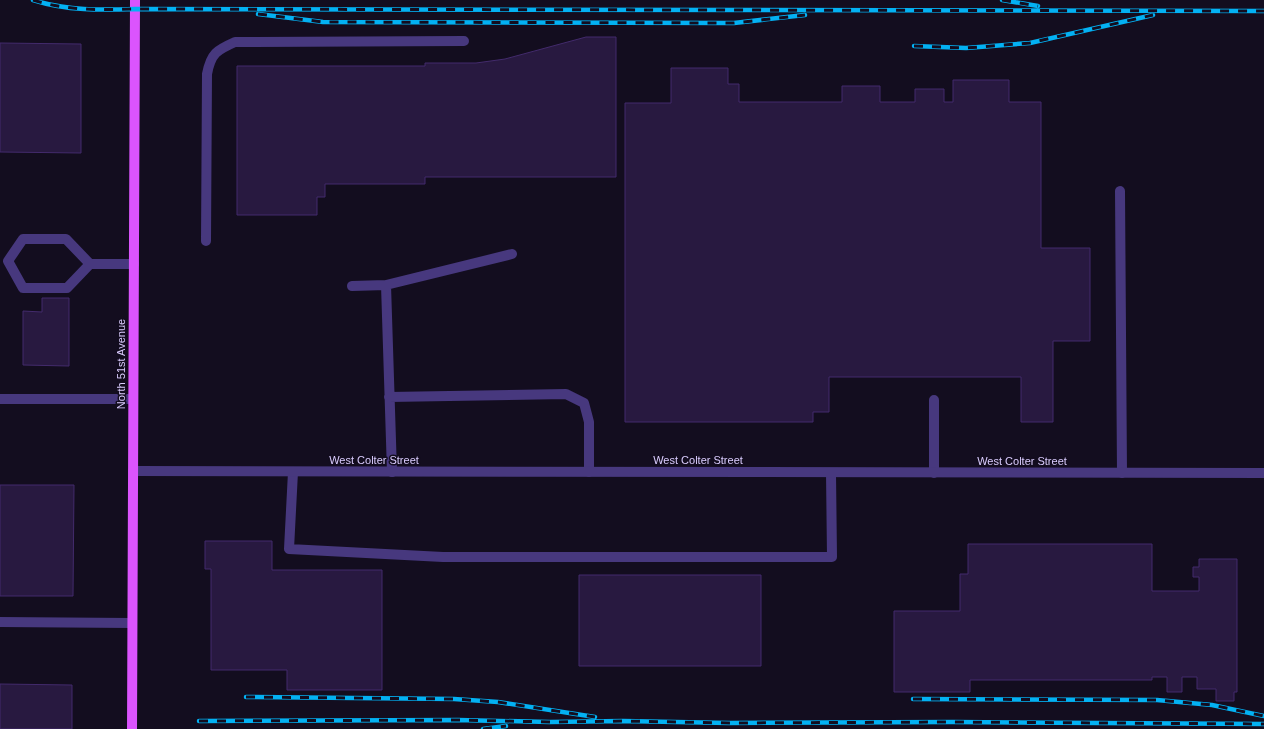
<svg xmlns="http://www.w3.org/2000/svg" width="1264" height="729" viewBox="0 0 1264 729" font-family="Arial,sans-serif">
<rect width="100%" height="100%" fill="#130d1f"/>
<path fill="#281940" stroke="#432b6c" d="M586,37H616V177H425V184H325V197H317V215H237V66H425V63H476L505,59Z
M0,43L81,44V153L0,152Z
M671,68H728V84H739V102H842V86H880V102H915V89H944V102H953V80H1009V102H1041V248H1090V341H1053V422H1021V377H829V412H813V422H625V103H671Z
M42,298H69V366L23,365V311L42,312Z
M0,485H74L73,596H0Z
M205,541H272V570H382V690H287V670H211V569H205Z
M968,544H1152V591H1199V577H1193V567H1199V559H1237V692H1234V701H1216V689H1197V677H1182V692H1167V677H1152V680H970V692H894V611H960V574H968Z
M579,575H761V666H579Z
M0,684L72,685V729H0Z"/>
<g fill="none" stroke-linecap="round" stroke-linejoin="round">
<path stroke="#47387e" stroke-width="10" d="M1120,191L1122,473
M206,241L207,74C211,53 217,50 235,42L464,41
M8,261L23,288H67L90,264H134
M8,261L23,239H66L90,264
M386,285L512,254
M352,286L386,285L392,472
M389,397L566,394L584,403L589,422V472
M0,399H133
M934,400V473
M293,472L289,549L443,557H832L831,473
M0,622L132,623"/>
<path stroke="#47387e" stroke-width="10" d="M133,471L1264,473"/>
<path stroke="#db54fd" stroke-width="10" d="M132,729L135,0"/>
<defs>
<path id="rail" d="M33,0C67,11 101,10 135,9L1264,11
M1002,0L1038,6
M258,14L323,22L734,23L805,15
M914,46L966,48L1030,43L1153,15
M246,697L454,699L498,702L595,717
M913,699L1157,700L1212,705L1264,716
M199,721L458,720L550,722L623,721L729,723L953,722L1264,724
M483,729L506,726"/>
</defs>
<use href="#rail" stroke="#03b1f3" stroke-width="4.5"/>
<use href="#rail" stroke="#130d1f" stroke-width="3" stroke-dasharray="9" stroke-linecap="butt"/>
</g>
<g text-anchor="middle" stroke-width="3" stroke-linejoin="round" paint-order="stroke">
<g font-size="11" fill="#daccfe" stroke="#130d1f">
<text transform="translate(121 364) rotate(-90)" y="4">North 51st Avenue</text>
<text x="374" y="464">West Colter Street</text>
<text x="698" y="464">West Colter Street</text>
<text x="1022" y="465">West Colter Street</text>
</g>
</g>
</svg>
